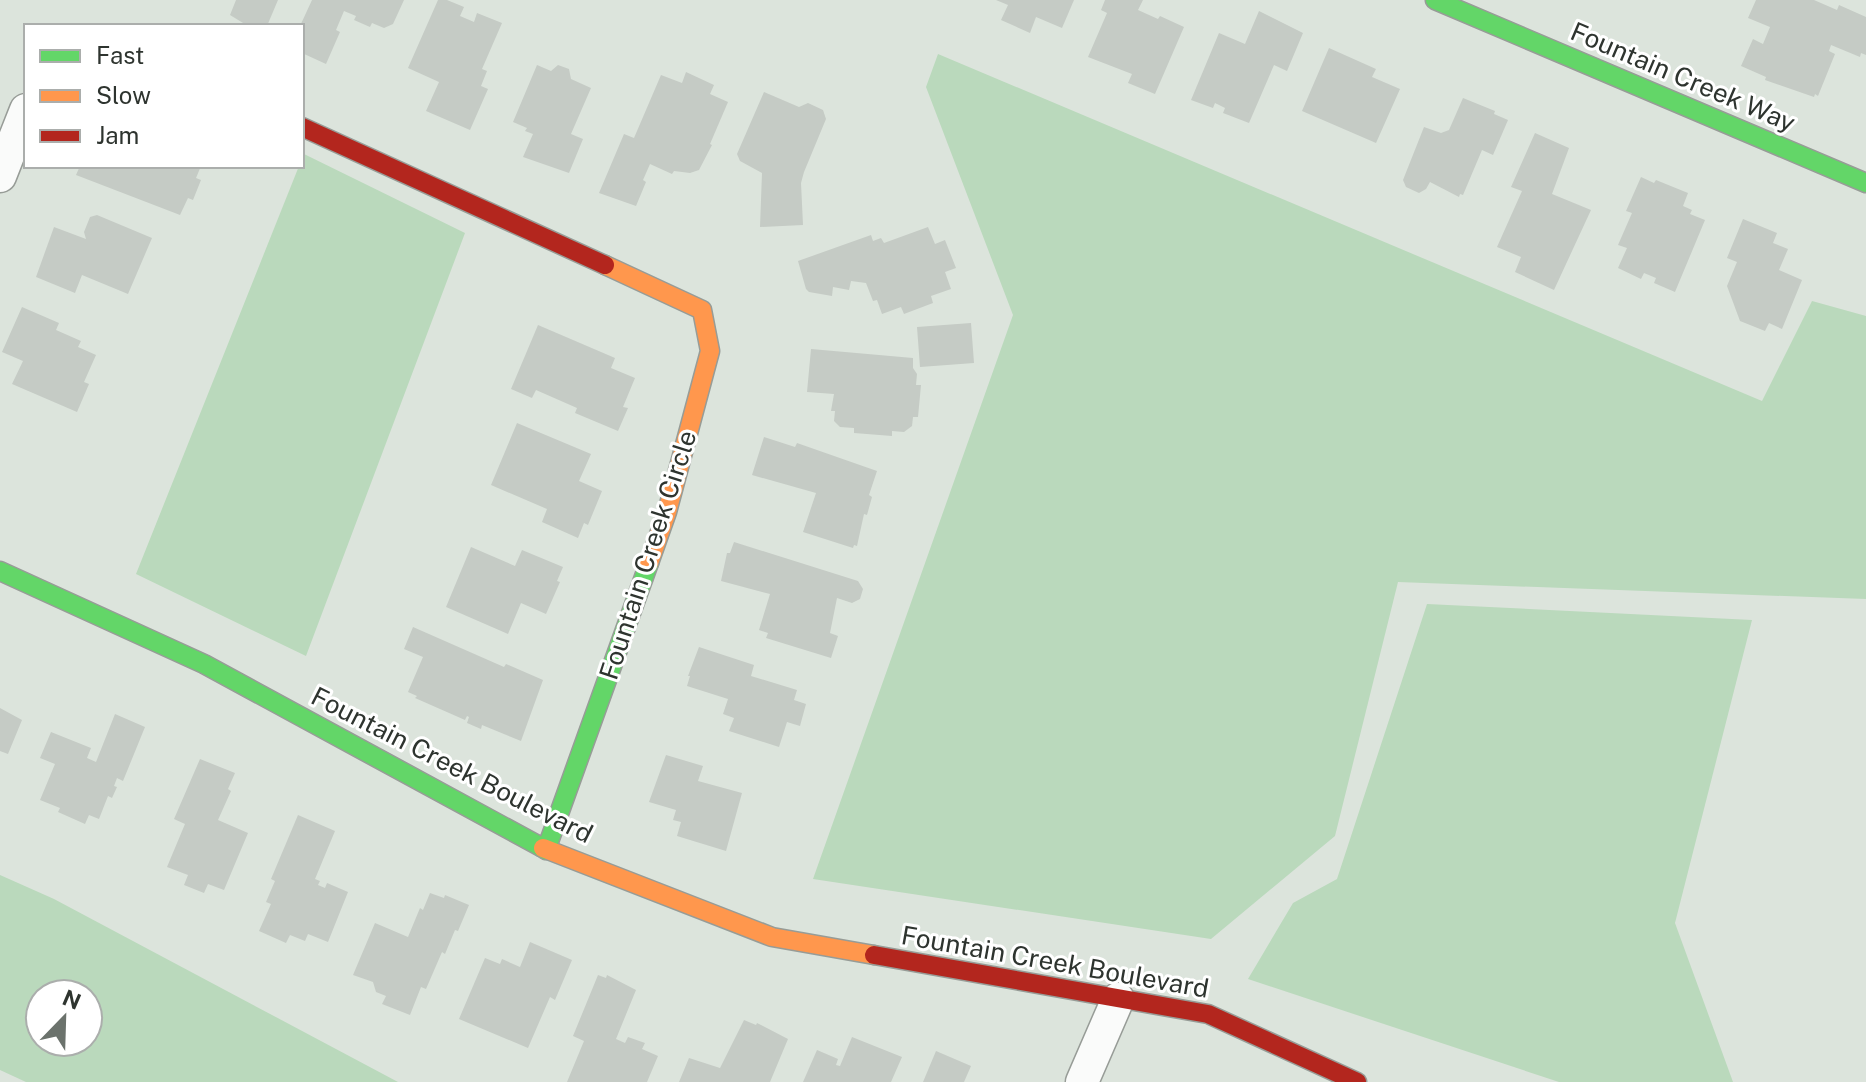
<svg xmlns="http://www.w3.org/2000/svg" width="1866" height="1082" viewBox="0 0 1866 1082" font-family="'Public Sans',sans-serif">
<rect width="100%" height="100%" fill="#dce4dc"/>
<path fill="#bad9bc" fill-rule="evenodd" d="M938,54L1762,401L1812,301L1866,316V599L1398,582L1335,836L1211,939L813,879L1013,315L926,87Z
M304,154L465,233L306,656L136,574L299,166H302Z
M1427,604L1752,620L1675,923L1733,1082H1559L1248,979L1293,903L1337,879Z
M0,875L54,899L398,1082H26L0,1070ZM40,994H88V1042H40Z"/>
<path fill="#c5cbc5" d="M236,0H278L267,26H248L230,15Z
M312,0H404L393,24L384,28L372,23L370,27L354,20L356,16L344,11L336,30L340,32L326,64L302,53L300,26Z
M438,0H447L464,7L460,16L474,22L477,13L502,23L482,69L487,71L481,86L488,89L470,130L426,111L439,82L408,68Z
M996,0H1074L1062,28L1036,17L1030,33L1001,20L1008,5Z
M1105,0H1143L1138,10L1158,19L1160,16L1184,27L1155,94L1128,83L1132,74L1088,57L1107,13L1101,10Z
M1756,0H1814L1837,10L1839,5L1866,17V55L1861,53L1860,57L1831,45L1829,51L1835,54L1818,96L1815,94L1814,97L1765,80L1766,77L1741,66L1753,39L1763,44L1770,27L1748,18Z
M1259,11L1303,33L1287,71L1274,65L1249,123L1223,113L1225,108L1215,103L1213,108L1191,100L1219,33L1245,44Z
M1329,48L1376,69L1372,77L1400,89L1376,143L1302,111Z
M537,65L551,71L558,65L569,69L571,79L591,88L571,134L583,139L569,173L523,157L533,134L525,131L527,128L513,122Z
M686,72L714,85L710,94L728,102L710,144L712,145L699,170L690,173L674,171L672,174L650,164L643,180L646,182L636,206L599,193L624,134L634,138L661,75L682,83Z
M764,92L799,107L808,103L823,110L826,119L804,172L801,183L803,225L760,227L762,173L740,161L737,154Z
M1463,98L1495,111L1494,114L1508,120L1493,155L1482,150L1463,195L1460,194L1459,197L1430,182L1426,189L1419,193L1406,187L1403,180L1424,127L1441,133L1449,130Z
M1535,133L1569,148L1552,194L1591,210L1554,290L1515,272L1521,257L1497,247L1522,191L1511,187Z
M80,166H201L196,178L201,180L193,200L188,198L180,215L76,175Z
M1641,177L1654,183L1656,180L1688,193L1683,206L1692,210L1690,214L1705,220L1675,292L1654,283L1656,278L1644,273L1641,279L1618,268L1627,248L1618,245L1632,213L1626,211Z
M97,215L152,238L128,294L82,275L75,293L36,277L54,227L86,239L84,232L90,217Z
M1743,219L1777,233L1773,243L1788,249L1779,270L1802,280L1782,329L1769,323L1765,331L1740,321L1727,286L1737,262L1727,258Z
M928,227L935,244L945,240L956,268L945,272L951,289L931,296L933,303L904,314L901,307L882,314L877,300L873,301L866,283L851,281L849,290L833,287L832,296L809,292L806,289L798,261L871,235L873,241L881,238L884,243Z
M22,307L59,323L56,330L81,341L78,347L96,355L84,382L89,384L77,412L12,384L23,361L2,352Z
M971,323L974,363L920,367L917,327Z
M538,325L615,358L611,368L635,378L623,407L628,408L618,431L575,413L577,408L536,390L532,398L511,389Z
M811,349L913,358V368L917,374L916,385H921L918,417H913L912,426L904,432L892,431V436L854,433V428L840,427L834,421L835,411H831L834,394L807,392Z
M517,423L591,454L579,481L602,491L588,525L584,523L578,538L542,522L547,509L491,485Z
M764,437L795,447L797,443L877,471L869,495L872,497L867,515L864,514L857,546L854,545L853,548L803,532L816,493L752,475Z
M734,542L858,581L863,589L860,599L852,603L837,598L830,633L838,636L831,658L766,638L768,633L759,630L770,594L721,581L727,553H730Z
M471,547L515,566L522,550L563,567L557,581L560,582L546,614L521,603L508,634L446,607Z
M413,627L504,667L506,664L543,680L521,741L482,725L481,729L467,723L469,717L467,716L465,720L415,698L417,696L408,692L423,657L404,649Z
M699,647L754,665L751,676L797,690L794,700L806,704L800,726L787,722L779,747L729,731L734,718L723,714L728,699L687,686L690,676H688Z
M0,708L22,720L8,754L0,751Z
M115,714L145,727L123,781L117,778L114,786L117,787L112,798L108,796L99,819L89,815L85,824L58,812L60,808L40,800L55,764L40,758L51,732L91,748L87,758L96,762Z
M666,755L703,766L698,781L742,793L726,851L677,836L681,822L673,820L676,810L649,802Z
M200,759L235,773L228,789L231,791L218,820L248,833L224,890L208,884L204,893L184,885L188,875L167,867L185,824L174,819Z
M298,815L335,831L315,879L320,881L318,885L325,888L327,883L348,892L328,942L308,934L305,941L290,935L286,943L259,931L271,904L266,902L275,881L271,879Z
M430,893L444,898L445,895L469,905L458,931L455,930L445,954L442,952L426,989L421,987L410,1015L382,1004L386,996L376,992L373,982L353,975L375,923L408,937L420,908L423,910Z
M530,942L572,960L555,1000L550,997L528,1048L459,1019L485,958L500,964L502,959L520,967Z
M598,975L606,978L607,975L636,990L616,1039L625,1043L628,1037L645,1043L642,1049L658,1056L647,1082H567L584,1041L573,1036Z
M744,1020L756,1025L757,1023L788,1039L770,1082H679L689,1058L720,1068Z
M852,1037L902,1057L891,1082H803L817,1050L838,1059L836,1065L840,1066Z
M936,1051L971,1066L964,1082H923Z"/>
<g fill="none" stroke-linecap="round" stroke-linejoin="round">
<defs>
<path id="street" d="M0,176L26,110
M1082,1082L1118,999"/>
<path id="fast" d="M1435,0L1866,183
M0,571L204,664L543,848
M546,850L649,563"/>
<path id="slow" d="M605,265L702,310L710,351L667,512L649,563
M543,848L772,937L874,955"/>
<path id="jam" d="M302,127L605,265
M874,955L1208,1014L1357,1082"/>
</defs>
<use href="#street" stroke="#979c97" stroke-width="35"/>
<use href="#fast" stroke="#979c97" stroke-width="21"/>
<use href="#slow" stroke="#979c97" stroke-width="21"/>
<use href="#jam" stroke="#979c97" stroke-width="21"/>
<use href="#street" stroke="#fafbfa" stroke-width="32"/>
<use href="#fast" stroke="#63d668" stroke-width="18"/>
<use href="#slow" stroke="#ff974d" stroke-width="18"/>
<use href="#jam" stroke="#b3261e" stroke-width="18"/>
</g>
<g text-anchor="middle" stroke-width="6" stroke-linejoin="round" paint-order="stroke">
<g font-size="26" fill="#2e342f" stroke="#fff">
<text transform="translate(1683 77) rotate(23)" y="9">Fountain Creek Way</text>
<text transform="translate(648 555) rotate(-72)" y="9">Fountain Creek Circle</text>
<text transform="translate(452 765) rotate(27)" y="9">Fountain Creek Boulevard</text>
<text transform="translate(1055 962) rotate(10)" y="9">Fountain Creek Boulevard</text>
</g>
</g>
<rect x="24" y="24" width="280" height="144" fill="#ffffff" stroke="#abaeac" stroke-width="2"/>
<rect x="40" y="50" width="40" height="12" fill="#63d668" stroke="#abaeac" stroke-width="2"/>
<text x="96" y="64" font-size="24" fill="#2e342f">Fast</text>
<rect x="40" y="90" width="40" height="12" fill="#ff974d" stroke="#abaeac" stroke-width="2"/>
<text x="96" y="104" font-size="24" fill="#2e342f">Slow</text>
<rect x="40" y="130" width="40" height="12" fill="#b3261e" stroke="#abaeac" stroke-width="2"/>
<text x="96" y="144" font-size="24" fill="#2e342f">Jam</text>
<g transform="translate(64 1018) rotate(23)"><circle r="38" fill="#ffffff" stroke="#abaeac" stroke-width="2"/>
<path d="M0-6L14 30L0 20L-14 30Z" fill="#6b726c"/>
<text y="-12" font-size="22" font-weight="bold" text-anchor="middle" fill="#2e342f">N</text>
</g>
</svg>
